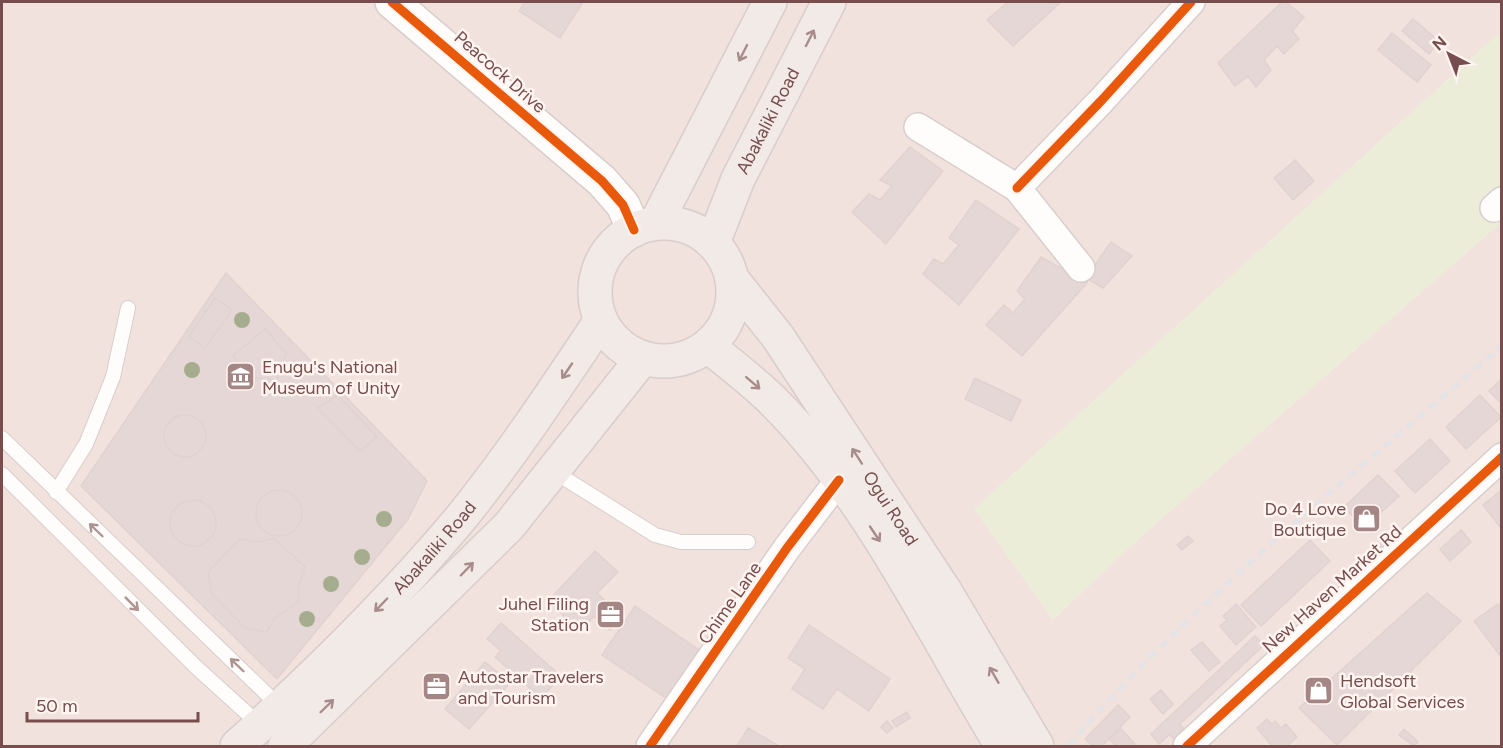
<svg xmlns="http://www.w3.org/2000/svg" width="1503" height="748" viewBox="0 0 1503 748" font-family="Figtree,sans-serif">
<rect width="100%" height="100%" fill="#f8f1ee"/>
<path fill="#f2e2de" d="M2,2H1501V746H2Z"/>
<path fill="#ebedd9" d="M1501,31V223L1141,537L1053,620L974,509Z"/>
<path fill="#e5d7d5" stroke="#e1d2d0" stroke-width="1.5" d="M525,2H583L560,38L519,11Z
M1008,2H1061L1013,46L987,20Z
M1282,2H1286L1304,17L1292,31L1299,39L1284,54L1277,46L1264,60L1271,70L1256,87L1248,76L1235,86L1218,63Z
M1413,19L1439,41L1429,54L1402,31Z
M1392,33L1431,65L1417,82L1378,50Z
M910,147L943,171L886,244L852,212L869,194L880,200L892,186L880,180Z
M1295,160L1314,181L1293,200L1274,178Z
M976,200L1019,229L959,305L923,274L934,259L943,264L959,245L949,238Z
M1111,242L1132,256L1103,288L1086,278Z
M1041,257L1087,283L1022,356L986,325L1004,305L1013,313L1025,299L1017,291Z
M226,273L427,481L408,519L277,679L81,486Z
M215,298L232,310L205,348L189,336Z
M265,329L286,353L277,380L248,377L233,356Z
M975,378L1021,400L1011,421L965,399Z
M1502,379V404L1489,391Z
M338,395L377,437L360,451L318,408Z
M1480,395L1501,417L1466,449L1446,427Z
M164 436a21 21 0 1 1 42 0a21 21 0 1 1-42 0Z
M1430,439L1450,461L1415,493L1395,471Z
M1378,475L1399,496L1364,528L1344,507Z
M256 513a23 23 0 1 1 46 0a23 23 0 1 1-46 0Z
M1502,490V527L1501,528L1483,505Z
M170 523a23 23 0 1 1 46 0a23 23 0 1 1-46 0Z
M1461,530L1471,542L1450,561L1440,549Z
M1188,536L1193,541L1182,550L1177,545Z
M274,538L305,567L298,588L299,601L274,619L267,632L245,628L212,594L208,572L240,539L259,542Z
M1387,539L1392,545L1376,559L1371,552Z
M1310,540L1330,561L1261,626L1241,605Z
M595,551L618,572L597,593L622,616L610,630L594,616L580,631L548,601Z
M1427,593L1461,621L1337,745L1299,708Z
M1236,604L1256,627L1236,645L1220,626L1227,620L1223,616Z
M1498,604L1502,609V658L1474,621Z
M635,606L705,654L672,702L602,655Z
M501,623L561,676L541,698L495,657L501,651L487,639Z
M809,625L890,679L869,711L837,689L823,709L792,689L805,669L788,658Z
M1255,636L1264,645L1180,724L1184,729L1174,739L1169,735L1159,744L1151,734Z
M1202,642L1220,662L1209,671L1191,650Z
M485,662L510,683L469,729L445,709Z
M1161,690L1173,704L1163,714L1150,699Z
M1118,705L1130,717L1102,746H1093L1085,739Z
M907,712L910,718L896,727L892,721Z
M1267,719L1272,724L1275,721L1281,728L1286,724L1297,737L1287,746H1272L1257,728Z
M887,721L893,728L887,733L881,727Z
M748,728L779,746H737Z
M1121,729L1137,746H1116L1109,739Z
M1404,729L1418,742L1414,746L1399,735Z"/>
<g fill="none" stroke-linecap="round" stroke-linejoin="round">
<defs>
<path id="service" d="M2,438L279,706
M553,471L655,535L681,542H748
M2,474L196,667L260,725
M56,492L86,444L113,377L128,308"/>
<path id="minor" d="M918,127L1017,188L1081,268
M1017,188L1101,101L1191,2
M1494,208L1502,201
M650,746L787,548L839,480
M1187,746L1502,457"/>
<path id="tertiary" d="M392,2L602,181L623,205L634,230"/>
<g id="primary">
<circle cx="664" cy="292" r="69"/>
<path d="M656,223L770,2"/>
<path id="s1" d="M713,243L738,179L829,2"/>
<path id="s2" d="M732,279L778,337L945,591L1037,746"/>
<path d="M708,346C730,364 754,382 774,402C871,499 931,631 1002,746"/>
<path id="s3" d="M237,746C315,676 392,600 460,519C511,456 555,389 600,322"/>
<path d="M285,746L509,526L642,359"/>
</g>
</defs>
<use href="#service" stroke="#d8cecc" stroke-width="16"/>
<use href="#minor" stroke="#d8cecc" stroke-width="30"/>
<use href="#tertiary" stroke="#d8cecc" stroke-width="36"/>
<use href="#primary" stroke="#d9cdcb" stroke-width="36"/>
<use href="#service" stroke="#fefdfc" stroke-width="14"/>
<use href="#minor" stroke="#fefdfc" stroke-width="27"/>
<use href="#tertiary" stroke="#fefdfc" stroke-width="33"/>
<use href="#primary" stroke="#f2eae7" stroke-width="33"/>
<path stroke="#e4e3e6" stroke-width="4.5" stroke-dasharray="9 6" stroke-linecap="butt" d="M1068,746C1196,597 1353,475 1502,346"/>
<defs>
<path id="cycleway" d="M392,2L602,181L623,205L634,230
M1017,188L1101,101L1191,2
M650,746L787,548L839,480
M1187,746L1502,457"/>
</defs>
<use href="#cycleway" stroke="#fff4f0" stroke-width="13"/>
<use href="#cycleway" stroke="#e8590c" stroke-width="9"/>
</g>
<g fill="#a6ad8f">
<circle cx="242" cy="320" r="8"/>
<circle cx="192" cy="370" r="8"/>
<circle cx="384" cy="519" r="8"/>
<circle cx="362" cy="557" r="8"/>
<circle cx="331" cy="584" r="8"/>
<circle cx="307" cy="619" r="8"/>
</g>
<defs><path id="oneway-shaft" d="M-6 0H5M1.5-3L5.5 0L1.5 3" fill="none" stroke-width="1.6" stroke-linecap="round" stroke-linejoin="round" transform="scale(1.5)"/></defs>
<g stroke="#a88c8b">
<use href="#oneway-shaft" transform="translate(810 38) rotate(-63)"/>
<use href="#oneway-shaft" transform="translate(743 53) rotate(117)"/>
<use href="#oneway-shaft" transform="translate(567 371) rotate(124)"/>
<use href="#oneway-shaft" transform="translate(753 383) rotate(41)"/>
<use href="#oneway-shaft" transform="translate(857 456) rotate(-123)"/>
<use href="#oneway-shaft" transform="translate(875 534) rotate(56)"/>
<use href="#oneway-shaft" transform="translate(467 569) rotate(-46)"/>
<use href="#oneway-shaft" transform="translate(381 605) rotate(134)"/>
<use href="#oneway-shaft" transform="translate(994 675) rotate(-120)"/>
<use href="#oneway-shaft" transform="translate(327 706) rotate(-44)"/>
</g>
<g stroke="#ad9493">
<use href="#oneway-shaft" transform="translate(96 530) rotate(-136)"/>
<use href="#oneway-shaft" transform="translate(132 604) rotate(45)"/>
<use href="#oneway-shaft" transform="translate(237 665) rotate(-136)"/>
</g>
<defs>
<symbol id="museum-square" viewBox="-11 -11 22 22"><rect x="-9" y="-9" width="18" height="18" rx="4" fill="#a48785" stroke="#fff4f0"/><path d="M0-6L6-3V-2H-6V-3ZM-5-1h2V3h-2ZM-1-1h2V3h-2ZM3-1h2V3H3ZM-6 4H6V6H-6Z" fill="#fff"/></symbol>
<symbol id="shop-square" viewBox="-11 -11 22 22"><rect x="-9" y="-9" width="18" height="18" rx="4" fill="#a48785" stroke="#fff4f0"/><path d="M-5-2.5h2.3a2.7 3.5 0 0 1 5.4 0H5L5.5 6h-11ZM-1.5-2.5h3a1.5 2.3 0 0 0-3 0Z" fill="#fff"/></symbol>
<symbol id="office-square" viewBox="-11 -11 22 22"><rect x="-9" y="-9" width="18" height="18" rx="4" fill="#a48785" stroke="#fff4f0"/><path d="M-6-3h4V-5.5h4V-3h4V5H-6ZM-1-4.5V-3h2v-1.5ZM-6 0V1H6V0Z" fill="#fff"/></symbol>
</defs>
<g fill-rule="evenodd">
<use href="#museum-square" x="224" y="360" width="33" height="33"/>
<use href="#shop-square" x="1350" y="502" width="33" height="33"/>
<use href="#office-square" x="594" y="598" width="33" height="33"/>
<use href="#office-square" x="420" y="670" width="33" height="33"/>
<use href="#shop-square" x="1302" y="674" width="33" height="33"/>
</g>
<g text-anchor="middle" stroke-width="5" stroke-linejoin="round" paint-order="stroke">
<g font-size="18" fill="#774e4d" stroke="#fff4f0">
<text transform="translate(500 72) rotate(41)" y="6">Peacock Drive</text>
<text dy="6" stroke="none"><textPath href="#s1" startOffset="134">Abakaliki Road</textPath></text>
<text dy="6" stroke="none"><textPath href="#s2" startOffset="279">Ogui Road</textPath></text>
<text dy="6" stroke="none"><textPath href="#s3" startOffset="280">Abakaliki Road</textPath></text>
<text transform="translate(1332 589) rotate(-42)" y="6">New Haven Market Rd</text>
<text transform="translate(730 603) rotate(-55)" y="6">Chime Lane</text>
</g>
<g font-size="18" fill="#774e4d" stroke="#fff4f0" text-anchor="start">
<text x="262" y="373">Enugu's National<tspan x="262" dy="21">Museum of Unity</tspan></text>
<text x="1346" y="515" text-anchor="end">Do 4 Love<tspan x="1346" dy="21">Boutique</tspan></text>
<text x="589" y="610" text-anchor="end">Juhel Filing<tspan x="589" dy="21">Station</tspan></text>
<text x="458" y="683">Autostar Travelers<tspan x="458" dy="21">and Tourism</tspan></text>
<text x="1340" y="687">Hendsoft<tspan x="1340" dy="21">Global Services</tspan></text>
</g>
</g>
<rect width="1503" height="748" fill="none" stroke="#774e4d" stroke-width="6"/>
<g transform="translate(1449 54) rotate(318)" stroke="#fff4f0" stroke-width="4.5" paint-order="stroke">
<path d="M0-4.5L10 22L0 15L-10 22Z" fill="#774e4d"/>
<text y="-9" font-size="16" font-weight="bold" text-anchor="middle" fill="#774e4d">N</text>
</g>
<path d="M27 712v9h171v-9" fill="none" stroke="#774e4d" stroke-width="3"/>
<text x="36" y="712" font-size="18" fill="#774e4d" stroke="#fff4f0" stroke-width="4.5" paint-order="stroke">50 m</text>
</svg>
